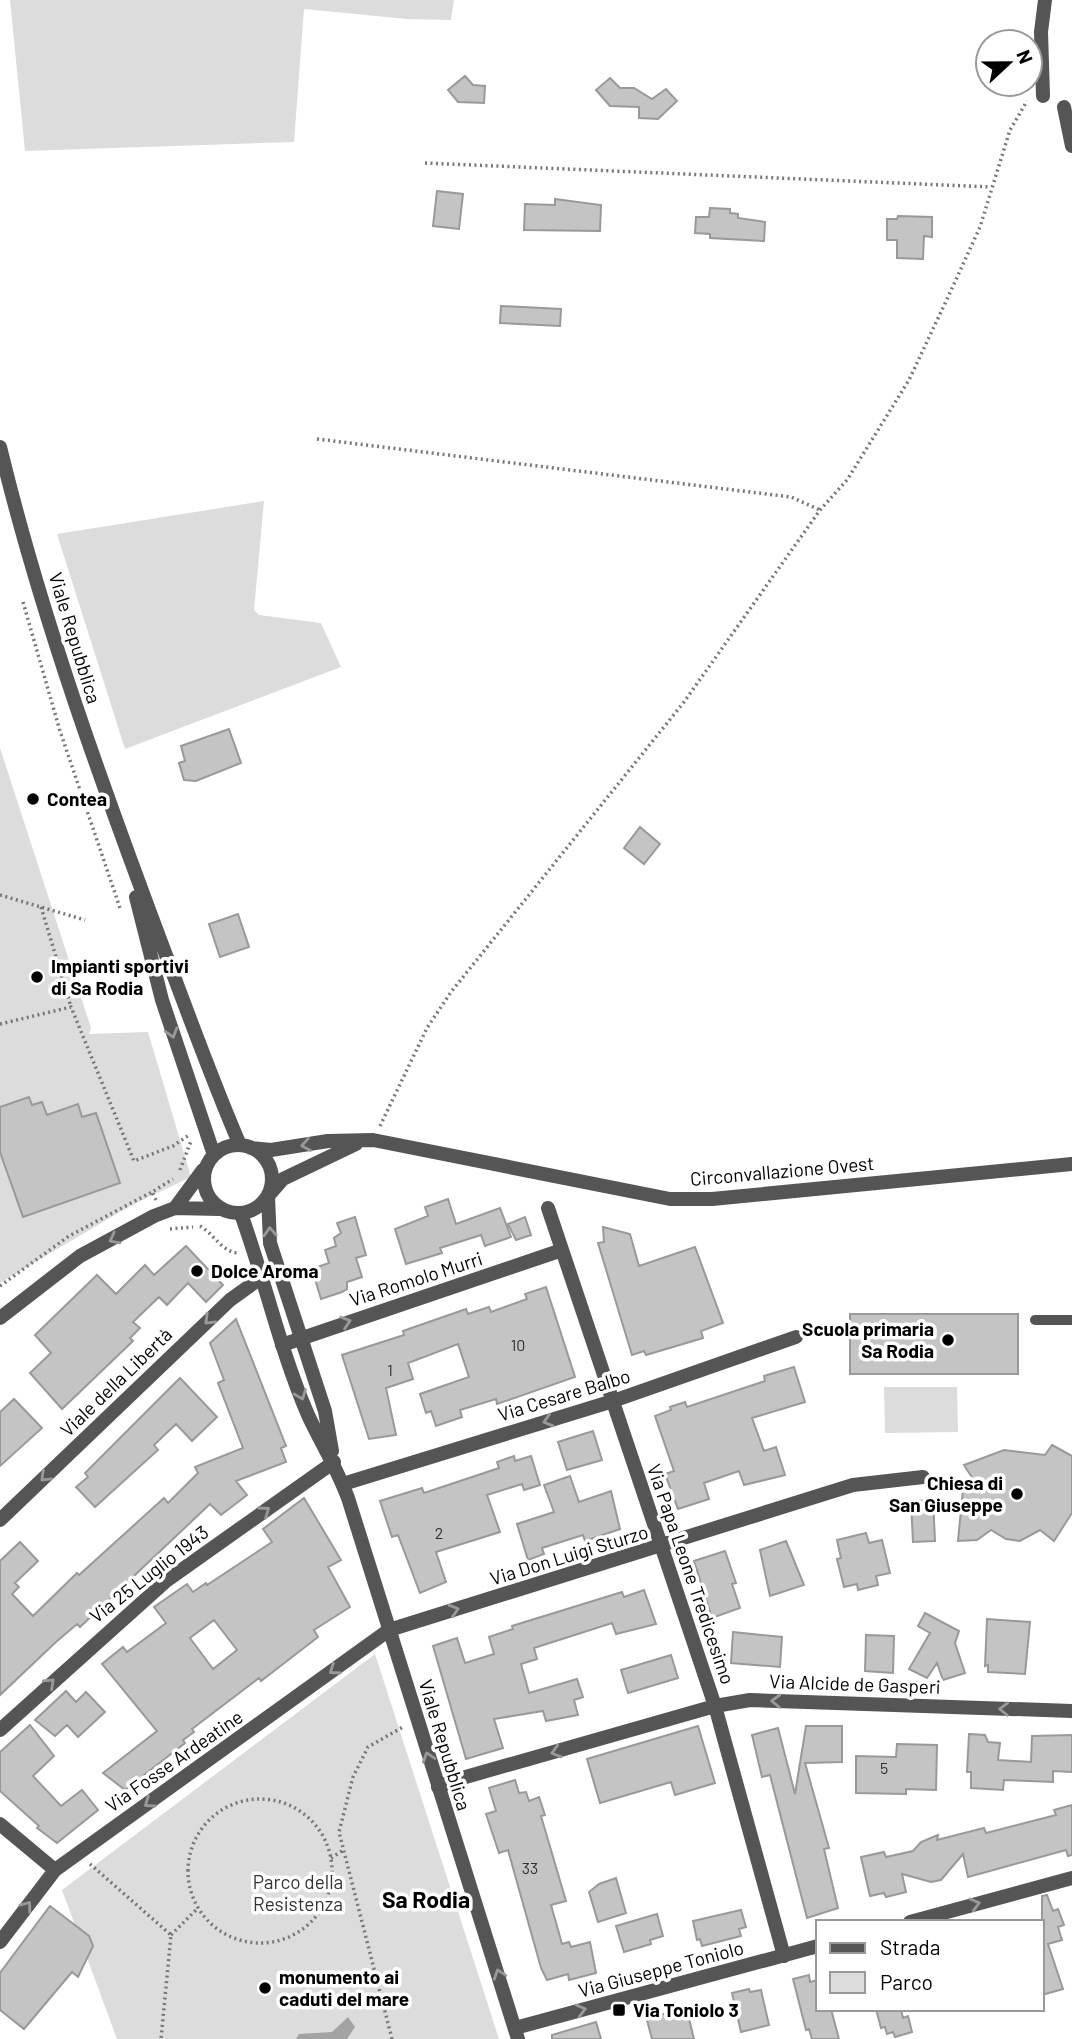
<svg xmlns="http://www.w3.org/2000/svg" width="1072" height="2039" viewBox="0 0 1072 2039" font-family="Barlow,sans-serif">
<rect width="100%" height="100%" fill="#fff"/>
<path fill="#dcdcdc" d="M10,0H454L451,20L407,19L304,9L294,142L25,151Z
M264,501L254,610L259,615L321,623L341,667L125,749L57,534Z
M0,748L91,1028L89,1034L148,1032L191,1177L130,1206L0,1283Z
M884,1387H957L958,1432L885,1433Z
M375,1654L499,2039H117L62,1890Z"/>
<path fill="#a3a3a3" d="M348,2017L355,2027L347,2039H296L299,2034L332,2032Z"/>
<path fill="#c4c4c4" stroke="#999" stroke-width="2" fill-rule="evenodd" d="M465,76L473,85L485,86L484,103L458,102L448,90Z
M610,78L620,88H634L652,99L666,89L677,101L658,119L639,118V107L610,106L596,90Z
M437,191L463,194L459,229L433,226Z
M555,199L601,205L600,231L524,230L525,204L555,205Z
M710,208L730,209V213L738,214V218L765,222L764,241L710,238V234L695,233L696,217H709Z
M898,216L932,217V237L924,236L923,259L897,258V240H887V219H897Z
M501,306L561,309L560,326L500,323Z
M229,729L241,763L196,781L184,780L179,763L185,761L181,746Z
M640,827L660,844L644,864L624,848Z
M238,914L249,947L220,957L209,924Z
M29,1097L32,1105L42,1102L47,1115L78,1104L82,1117L96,1113L120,1183L23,1217L0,1152V1107Z
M448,1199L456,1224L500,1208L511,1237L485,1246L481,1235L440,1248L442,1253L406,1264L395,1229L428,1216L425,1207Z
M355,1217L366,1255L356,1258L362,1277L347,1282V1289L342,1292L321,1299L312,1269L329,1263L325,1250L336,1246L334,1238L341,1233L337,1223Z
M525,1217L531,1235L516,1240L508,1224Z
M603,1227L630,1234L639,1266L695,1247L723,1323L701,1331L703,1338L646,1355L644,1351L632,1355L598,1243L604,1242Z
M186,1246L223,1285L206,1302L188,1283L167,1305L159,1297L133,1322L140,1328L130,1338L133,1341L62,1409L30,1373L51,1353L35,1335L97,1275L116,1294L145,1265L154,1275Z
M546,1287L575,1377L497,1404L496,1399L460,1410L462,1417L436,1426L431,1411L426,1413L420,1394L469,1377L458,1344L408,1363L413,1379L386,1388L396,1435L369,1439L342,1355L404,1335L403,1331L466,1309L468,1314L489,1307L491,1312L527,1299L525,1294Z
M850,1314H1018V1374H850Z
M236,1319L286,1446L281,1448L286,1462L236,1481L247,1495L221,1515L210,1504L80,1627L77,1624L56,1642L0,1695V1561L20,1542L38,1561L15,1583L19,1587L12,1594L33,1616L77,1573L79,1575L164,1498L168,1503L198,1473L195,1467L243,1448L218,1383L224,1380L210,1343Z
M794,1367L805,1402L752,1418L764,1451L776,1447L785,1475L744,1485L739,1471L704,1483L709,1499L678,1509L665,1474L674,1471L655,1416L671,1410L670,1407L685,1402L687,1407L765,1381L764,1376Z
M180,1378L217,1417L192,1441L176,1424L154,1445L158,1450L95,1507L76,1487L88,1477L85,1473Z
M14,1399L42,1428L0,1466V1412Z
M593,1431L602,1460L567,1470L558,1442Z
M1052,1445L1072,1456V1513L1054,1541L1040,1530L1020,1541L1006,1539L991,1530L977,1540L958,1541L963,1489L973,1479L964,1465L1004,1450L1045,1455Z
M514,1456L515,1461L531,1456L540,1485L524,1490L522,1484L487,1495L500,1532L436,1552L446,1582L420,1593L398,1535L392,1537L380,1501L422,1488L424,1493L499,1468L497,1462Z
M570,1476L579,1502L611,1491L620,1529L585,1541L583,1535L542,1548L544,1554L528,1560L517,1524L554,1512L544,1485Z
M304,1498L341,1560L328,1567L350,1607L314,1630L318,1637L261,1681L259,1678L192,1729L194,1732L183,1740L185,1743L125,1790L103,1773L157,1731L102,1664L123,1647L127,1652L166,1623L154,1607L187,1584L193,1592L206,1583L207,1585L272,1542L263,1529ZM214,1620L237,1650L213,1669L190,1638Z
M933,1500L935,1541L913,1542L911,1501Z
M866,1533L869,1543L882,1540L890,1573L876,1576L878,1585L858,1590L857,1584L844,1587L837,1559L841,1558L837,1540Z
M786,1541L804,1585L770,1596L760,1550Z
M725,1551L736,1583L732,1584L740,1608L712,1618L694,1561Z
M644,1590L656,1624L616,1634L612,1623L534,1648L537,1659L521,1664L529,1693L577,1679L583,1697L574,1700L578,1715L546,1721L543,1711L494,1719L503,1748L466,1759L433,1646L457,1638L465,1663L494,1654L489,1637L513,1629L512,1626L622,1592L624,1597Z
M925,1613L959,1631L955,1643L965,1673L943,1680L937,1663L927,1678L909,1669L930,1633L918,1626Z
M987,1619L1030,1622L1025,1674L988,1672V1665L985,1666Z
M733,1632L782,1637L780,1667L731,1663Z
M866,1635L894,1636L893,1673L865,1671Z
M671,1655L678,1678L628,1693L621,1670Z
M66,1691L76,1702L86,1692L105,1712L78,1737L67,1725L55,1736L35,1720Z
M30,1725L54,1756L33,1776L61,1806L82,1790L98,1810L57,1843L37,1828L39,1826L0,1791V1752Z
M698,1726L715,1783L675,1795L671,1782L600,1803L587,1759Z
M806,1726H842V1762L805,1763L829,1848L824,1849L838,1908L807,1918L770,1775L762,1777L752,1735L778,1728L795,1794Z
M969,1734L985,1735L988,1742L1000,1743L998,1760L1031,1762L1032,1736L1072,1735V1772L1053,1771V1782L1004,1780L1003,1790L971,1788V1772H967Z
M897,1744L937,1745L936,1790L906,1789V1794L856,1793V1756L896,1757Z
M515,1780L519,1793L526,1792L529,1801L539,1797L545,1815L541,1816L566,1901L551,1905L562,1944L569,1942L571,1947L590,1942L596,1973L569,1980L568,1974L547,1980L541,1968L508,1850L499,1853L486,1814L496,1811L489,1788Z
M1072,1805V1855L1068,1856L1066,1850L968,1877L963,1854L941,1880L931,1882L902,1874L906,1892L886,1897L884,1893L870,1896L861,1857L884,1852L886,1857L913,1851L921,1842L938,1835L937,1840L984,1828L986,1833L1056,1815L1054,1810Z
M616,1878L626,1913L598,1922L589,1892L599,1884Z
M1047,1895L1053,1911L1058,1909L1064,1925L1058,1927L1062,1940L1048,1944L1063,1989L1042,1995V1896Z
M50,1906L89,1936L93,1946L78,1977L72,1972L24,2029L0,2010V1973Z
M741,1910L746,1927L739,1929L741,1936L702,1946L700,1939L697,1940L693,1921Z
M657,1914L663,1936L650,1940L651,1944L624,1952L616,1926Z
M809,1975L810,1982L818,1980V2009H831L839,2039H812L809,2029L806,2030L793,1979Z
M749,1989L750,1992L761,1990L769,2025L741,2032L732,1993Z
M876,2009H901L903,2018L908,2016L912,2032L895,2037L893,2032L887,2034L885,2027L881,2028Z
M674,2010L676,2015L687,2011L694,2039H652L647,2020Z
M596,2022L601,2039H552V2035Z"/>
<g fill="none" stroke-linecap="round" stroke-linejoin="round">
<path stroke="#777" stroke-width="3.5" stroke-dasharray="2 3.5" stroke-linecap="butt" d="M425,163L991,187
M317,439L791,497L820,510
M23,602L60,731L120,908
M0,895L85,920
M41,907L71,1007
M0,1024L71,1007L134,1161L173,1146L189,1135
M380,1126L427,1028L451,992L684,702L820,510L847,480L909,380L948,297L980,227L1010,130L1027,101
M180,1170L191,1141
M156,1200L152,1192L173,1179
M200,1226C214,1234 222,1252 238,1253
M170,1229L193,1227
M0,1286L69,1236L152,1192
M188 1871a72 72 0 1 1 144 0a72 72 0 1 1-144 0Z
M331,1858L342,1851
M90,1864L171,1935L161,2039
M171,1935L198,1908
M392,2039L339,1832L353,1777L368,1747L403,1727"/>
<path stroke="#555" stroke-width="10" d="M1035,1320H1072"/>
<path stroke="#555" stroke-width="14" d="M1043,96L1041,32L1045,0
M1064,107L1072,146
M548,1208L715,1706L784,1956
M282,1345L562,1250
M343,1484L613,1401L796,1337
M0,1730L166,1581L334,1462
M438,1787L455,1780L715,1706L750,1700L1072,1711
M0,1824L55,1870
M910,1922L1072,1878
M0,1942L55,1870L389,1630L853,1485L923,1477
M515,2028L818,1946"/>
<path stroke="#555" stroke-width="14" d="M0,447C41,616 100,779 161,942C187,1010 211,1078 240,1145
M136,897L162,1000L214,1155
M204 1179a34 34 0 1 1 68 0a34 34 0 1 1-68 0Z
M251,1148L271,1150L328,1141L373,1140L670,1199H712L1072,1164
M269,1195L283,1179L356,1144
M268,1196L270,1243L325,1411L332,1451
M175,1208L203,1170
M241,1214C265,1280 280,1350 308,1415C321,1443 337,1468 348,1498L518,2039
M0,1318L80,1256L154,1216L175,1208L219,1209
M0,1520L230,1300L262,1277"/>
</g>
<defs><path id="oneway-chevron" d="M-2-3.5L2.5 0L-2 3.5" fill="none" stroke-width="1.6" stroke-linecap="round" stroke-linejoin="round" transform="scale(1.75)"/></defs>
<g stroke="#999">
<use href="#oneway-chevron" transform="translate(172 1033) rotate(73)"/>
<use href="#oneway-chevron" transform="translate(306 1145) rotate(170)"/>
<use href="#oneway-chevron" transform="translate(270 1232) rotate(-93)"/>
<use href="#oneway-chevron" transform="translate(114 1239) rotate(152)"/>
<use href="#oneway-chevron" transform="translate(209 1320) rotate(136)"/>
<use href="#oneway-chevron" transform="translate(346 1322) rotate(-18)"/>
<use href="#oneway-chevron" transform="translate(301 1395) rotate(69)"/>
<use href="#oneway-chevron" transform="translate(548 1421) rotate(163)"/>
<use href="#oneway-chevron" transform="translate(45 1477) rotate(136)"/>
<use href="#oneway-chevron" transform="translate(265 1511) rotate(-35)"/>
<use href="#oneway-chevron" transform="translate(454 1610) rotate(-17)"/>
<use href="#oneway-chevron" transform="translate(334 1670) rotate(145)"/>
<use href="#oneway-chevron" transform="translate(50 1683) rotate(-43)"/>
<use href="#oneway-chevron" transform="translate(776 1701) rotate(-178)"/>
<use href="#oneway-chevron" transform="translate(1004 1709) rotate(-178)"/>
<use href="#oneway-chevron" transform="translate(556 1752) rotate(164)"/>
<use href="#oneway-chevron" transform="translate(428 1757) rotate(-108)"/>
<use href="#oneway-chevron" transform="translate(149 1803) rotate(145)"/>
<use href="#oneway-chevron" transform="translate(975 1904) rotate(-15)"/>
<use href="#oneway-chevron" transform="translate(27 1906) rotate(-53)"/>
<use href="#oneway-chevron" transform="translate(499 1974) rotate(-108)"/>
<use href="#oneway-chevron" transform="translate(581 2010) rotate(-15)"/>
</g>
<g fill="#000" stroke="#fff" stroke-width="2.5">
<circle cx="33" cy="799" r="7"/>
<circle cx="37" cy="977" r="7"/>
<circle cx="197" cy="1271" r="7"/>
<circle cx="948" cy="1340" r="7"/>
<circle cx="1017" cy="1494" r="7"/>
<circle cx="265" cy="1988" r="7"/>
<rect x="612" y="2003" width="14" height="14" rx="3.5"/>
</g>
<g text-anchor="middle" stroke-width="7" stroke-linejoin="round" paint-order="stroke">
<g font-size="16" fill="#313131">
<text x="518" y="1351">10</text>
<text x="390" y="1376">1</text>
<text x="439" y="1539">2</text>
<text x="884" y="1774">5</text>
<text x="530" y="1874">33</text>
</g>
<g font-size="19" fill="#000" stroke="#fff">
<text transform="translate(75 638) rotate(73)" y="7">Viale Repubblica</text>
<text transform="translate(782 1171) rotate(-5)" y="7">Circonvallazione Ovest</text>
<text transform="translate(416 1279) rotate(-18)" y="7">Via Romolo Murri</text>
<text transform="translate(116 1382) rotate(-44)" y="7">Viale della Libertà</text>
<text transform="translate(564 1395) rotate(-17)" y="7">Via Cesare Balbo</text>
<text transform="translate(569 1555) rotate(-17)" y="7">Via Don Luigi Sturzo</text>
<text transform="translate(149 1574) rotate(-38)" y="7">Via 25 Luglio 1943</text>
<text transform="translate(691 1574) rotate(71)" y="7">Via Papa Leone Tredicesimo</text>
<text transform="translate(855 1684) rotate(2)" y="7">Via Alcide de Gasperi</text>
<text transform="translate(445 1745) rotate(73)" y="7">Viale Repubblica</text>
<text transform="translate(174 1761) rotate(-35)" y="7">Via Fosse Ardeatine</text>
<text transform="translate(661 1969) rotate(-15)" y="7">Via Giuseppe Toniolo</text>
</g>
<g font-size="19" font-weight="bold" fill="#000" stroke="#fff" text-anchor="start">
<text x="47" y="806">Contea</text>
<text x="51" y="973">Impianti sportivi<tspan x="51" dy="22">di Sa Rodia</tspan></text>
<text x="211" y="1278">Dolce Aroma</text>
<text x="934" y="1336" text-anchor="end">Scuola primaria<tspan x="934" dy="22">Sa Rodia</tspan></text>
<text x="1003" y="1490" text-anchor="end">Chiesa di<tspan x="1003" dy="22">San Giuseppe</tspan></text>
<text x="279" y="1984">monumento ai<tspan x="279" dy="22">caduti del mare</tspan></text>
<text x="633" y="2017">Via Toniolo 3</text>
</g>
<g font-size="19" fill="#333" stroke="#fff">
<text x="298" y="1889">Parco della<tspan x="298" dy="22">Resistenza</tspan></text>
</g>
<g font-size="23" font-weight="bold" fill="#000" stroke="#fff">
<text x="426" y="1908">Sa Rodia</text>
</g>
</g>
<rect x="816" y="1920" width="228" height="91" fill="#ffffff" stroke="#999999" stroke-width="2"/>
<rect x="830" y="1943" width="35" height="10" fill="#555555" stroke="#999999" stroke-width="2"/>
<text x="880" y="1955" font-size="21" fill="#000000">Strada</text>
<rect x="830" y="1972" width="35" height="21" fill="#dcdcdc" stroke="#999999" stroke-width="2"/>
<text x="880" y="1990" font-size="21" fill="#000000">Parco</text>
<g transform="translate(1009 63) rotate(68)"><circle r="33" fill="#ffffff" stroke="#999999" stroke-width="2"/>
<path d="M0-5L12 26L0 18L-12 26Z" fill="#000000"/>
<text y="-10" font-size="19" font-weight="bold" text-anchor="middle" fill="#000000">N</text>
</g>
</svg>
